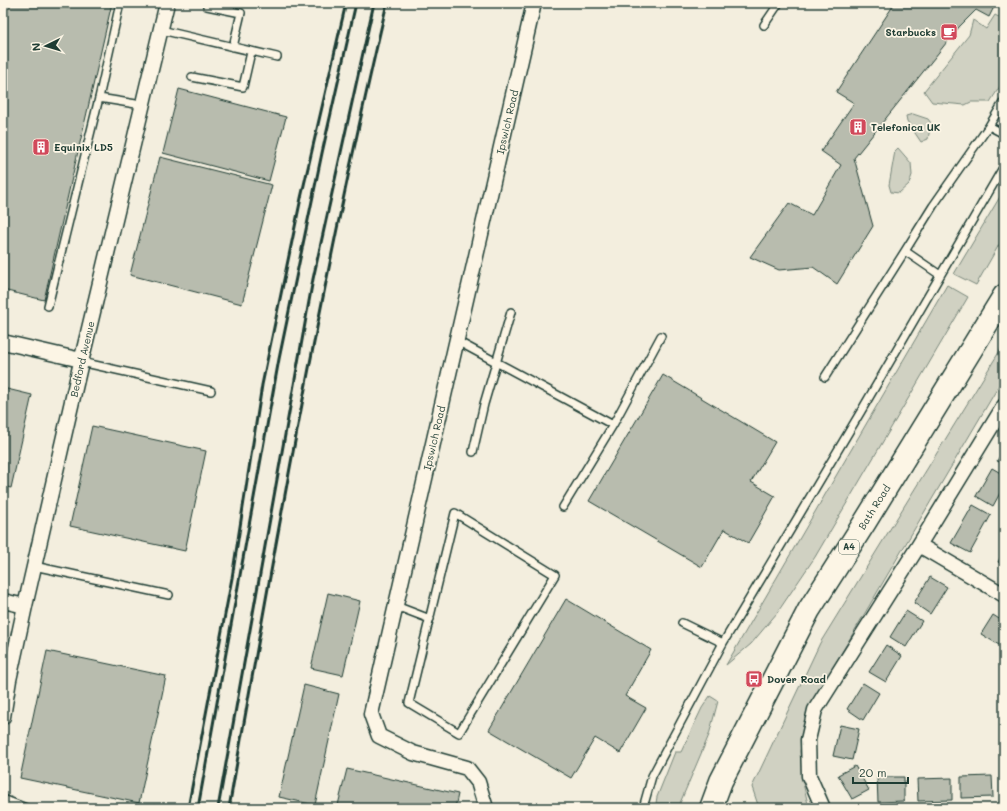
<svg xmlns="http://www.w3.org/2000/svg" width="1007" height="811" viewBox="0 0 1007 811" font-family="Mali,sans-serif">
<rect width="100%" height="100%" fill="#f3eede"/>
<filter id="ink" filterUnits="userSpaceOnUse"><feTurbulence type="fractalNoise" baseFrequency=".025" numOctaves="2"/><feDisplacementMap in="SourceGraphic" scale="8" xChannelSelector="R" yChannelSelector="G"/><feConvolveMatrix kernelMatrix="1 2 1 2 8 2 1 2 1" color-interpolation-filters="sRGB"/></filter>
<g filter="url(#ink)">
<path fill="#d0d1c2" stroke="#78877b" d="M995,15L1004,20V80L990,102H971L965,105L932,102L924,91L969,35L973,20L986,29Z
M913,114L928,119L931,123L928,139L921,142L907,121L906,116Z
M898,148L911,163L912,175L909,184L899,193L891,192L889,185L895,151Z
M1004,190V236L976,285L954,274Z
M947,285L968,297L815,557L777,613L751,644L726,665Z
M1004,344V377L809,708L800,751L802,779L809,808H759L752,787L820,643Z
M710,696L718,701L709,735L680,803H656L657,797L675,752H681L702,708Z"/>
<path fill="#b8bcae" stroke="#1f3d34" d="M3,3H112L44,300L3,290Z
M895,3H996L989,17L976,10L959,27L854,158L873,226L837,284L813,267L779,270L750,257L789,203L812,215L841,165L821,151L854,103L836,92Z
M179,89L286,117L269,181L163,153Z
M160,157L272,185L242,304L130,275Z
M663,375L775,442L751,482L775,496L748,543L724,529L702,567L589,501Z
M3,388L32,395L11,488L3,486Z
M92,426L206,451L185,551L70,526Z
M1004,448V464L997,461Z
M992,468L1004,475V486L993,506L976,496Z
M973,505L991,515L970,553L951,543Z
M1004,551V565L998,562Z
M930,577L947,587L930,614L914,603Z
M328,593L360,601L343,675L311,668Z
M566,599L651,650L625,696L646,708L620,753L595,738L571,778L489,730Z
M906,611L922,621L906,647L890,637Z
M993,615L1004,622V648L981,634Z
M886,645L902,656L886,682L869,672Z
M47,651L166,676L139,803L20,778Z
M863,683L879,693L863,720L847,709Z
M304,685L339,694L315,805L279,797Z
M840,725L859,729L852,760L833,756Z
M855,766L869,790L852,799L838,775Z
M347,769L458,794L455,808H351L338,805Z
M992,776L993,797L961,798V777Z
M877,777H904V801L878,802Z
M952,778V800L918,801L917,779Z"/>
<g fill="none" stroke-linecap="round" stroke-linejoin="round">
<defs>
<path id="service" d="M207,6L241,13L233,47
M764,25L779,3
M161,30L277,57
M192,77L243,87L251,52
M99,98L142,105
M989,126L1004,134
M905,251L940,275
M48,306L99,98L120,3
M457,341L613,425
M81,362L211,391
M825,377L905,251L933,206L989,126L1004,101
M473,452L484,404L511,312
M563,507L613,425L661,336
M455,513L555,575L459,733L409,703Z
M34,566L169,595
M396,606L430,619
M682,623L723,643
M3,799L26,808
M643,808L652,776L723,643L860,413L1004,166"/>
<path id="minor" d="M3,342L81,360
M919,545L1004,595
M3,601L25,606
M3,717L9,680L25,606L81,362L167,3
M486,808L478,782L467,768L413,753L379,736L371,714L534,3
M823,808L809,776L808,740L815,710L919,545L1004,406"/>
<path id="primary" d="M711,808L721,781L809,610L865,522L1004,296"/>
</defs>
<use href="#service" stroke="#1f3d34" stroke-width="10"/>
<use href="#minor" stroke="#1f3d34" stroke-width="17"/>
<use href="#primary" stroke="#1f3d34" stroke-width="25"/>
<use href="#service" stroke="#fcf5e5" stroke-width="7"/>
<use href="#minor" stroke="#fcf5e5" stroke-width="14"/>
<use href="#primary" stroke="#fcf5e5" stroke-width="22"/>
<path stroke="#1f3d34" stroke-width="3" d="M188,808L232,578L262,385L301,198L346,3
M198,808L279,359L322,153L356,3
M218,808L313,279L374,3
M229,808C276,539 324,269 387,3"/>
</g>
</g>
<defs>
<symbol id="cafe-square" viewBox="-11 -11 22 22"><rect x="-9" y="-9" width="18" height="18" rx="4" fill="#d1495b" stroke="#fcf5e5"/><path d="M-5.5-4.5H6V0H3Q3 3.5 0 3.5H-2.5Q-5.5 3.5-5.5 0ZM3-3.2v2h1.7v-2ZM-6 4.5H4V6H-6Z" fill="#fff"/></symbol>
<symbol id="building-square" viewBox="-11 -11 22 22"><rect x="-9" y="-9" width="18" height="18" rx="4" fill="#d1495b" stroke="#fcf5e5"/><path d="M-4-6H4V6H1V3H-1V6H-4ZM-2.5-4.3h1.7v1.8h-1.7ZM.8-4.3h1.7v1.8H.8ZM-2.5-1h1.7V.8h-1.7ZM.8-1h1.7V.8H.8Z" fill="#fff"/></symbol>
<symbol id="bus-square" viewBox="-11 -11 22 22"><rect x="-9" y="-9" width="18" height="18" rx="4" fill="#d1495b" stroke="#fcf5e5"/><path d="M-5-6H5V4H4V6H2V4H-2V6H-4V4H-5ZM-3.5-4V0h7V-4ZM-3.5 1.2v1.5H-2V1.2ZM2 1.2v1.5H3.5V1.2Z" fill="#fff"/></symbol>
</defs>
<g fill-rule="evenodd">
<use href="#cafe-square" x="939" y="22" width="20" height="20"/>
<use href="#building-square" x="848" y="117" width="20" height="20"/>
<use href="#building-square" x="31" y="137" width="20" height="20"/>
<use href="#bus-square" x="744" y="669" width="20" height="20"/>
</g>
<g text-anchor="middle" stroke-width="3.5" stroke-linejoin="round" paint-order="stroke">
<rect fill="#fcf5e5" stroke="#617469" stroke-width="1" x="839" y="540" width="20" height="14" rx="3"/>
<g font-size="9" font-weight="bold" fill="#1f3d34">
<text x="849" y="550">A4</text>
</g>
<g font-size="10" font-weight="bold" fill="#1f3d34" stroke="#fcf5e5" text-anchor="start">
<text x="936" y="36" text-anchor="end">Starbucks</text>
<text x="871" y="131">Telefonica UK</text>
<text x="54" y="151">Equinix LD5</text>
<text x="767" y="683">Dover Road</text>
</g>
<g font-size="10" fill="#1f3d34" stroke="#fcf5e5">
<text transform="translate(507 122) rotate(-77)" y="4">Ipswich Road</text>
<text transform="translate(82 359) rotate(-77)" y="4">Bedford Avenue</text>
<text transform="translate(434 438) rotate(-77)" y="4">Ipswich Road</text>
<text transform="translate(874 507) rotate(-58)" y="4">Bath Road</text>
</g>
</g>
<rect width="1007" height="811" fill="none" stroke="#fcf5e5" stroke-width="16"/>
<rect x="8" y="8" width="991" height="795" fill="none" stroke="#1f3d34" stroke-width="1.5" filter="url(#ink)"/>
<g transform="translate(46 46) rotate(265)" stroke="#fcf5e5" stroke-width="3" paint-order="stroke">
<path d="M0-3L7 15L0 10L-7 15Z" fill="#1f3d34"/>
<text y="-6" font-size="11" font-weight="bold" text-anchor="middle" fill="#1f3d34">N</text>
</g>
<path d="M853 777v6h55v-6" fill="none" stroke="#1f3d34" stroke-width="2"/>
<text x="859" y="777" font-size="12" fill="#1f3d34" stroke="#fcf5e5" stroke-width="3" paint-order="stroke">20 m</text>
</svg>
